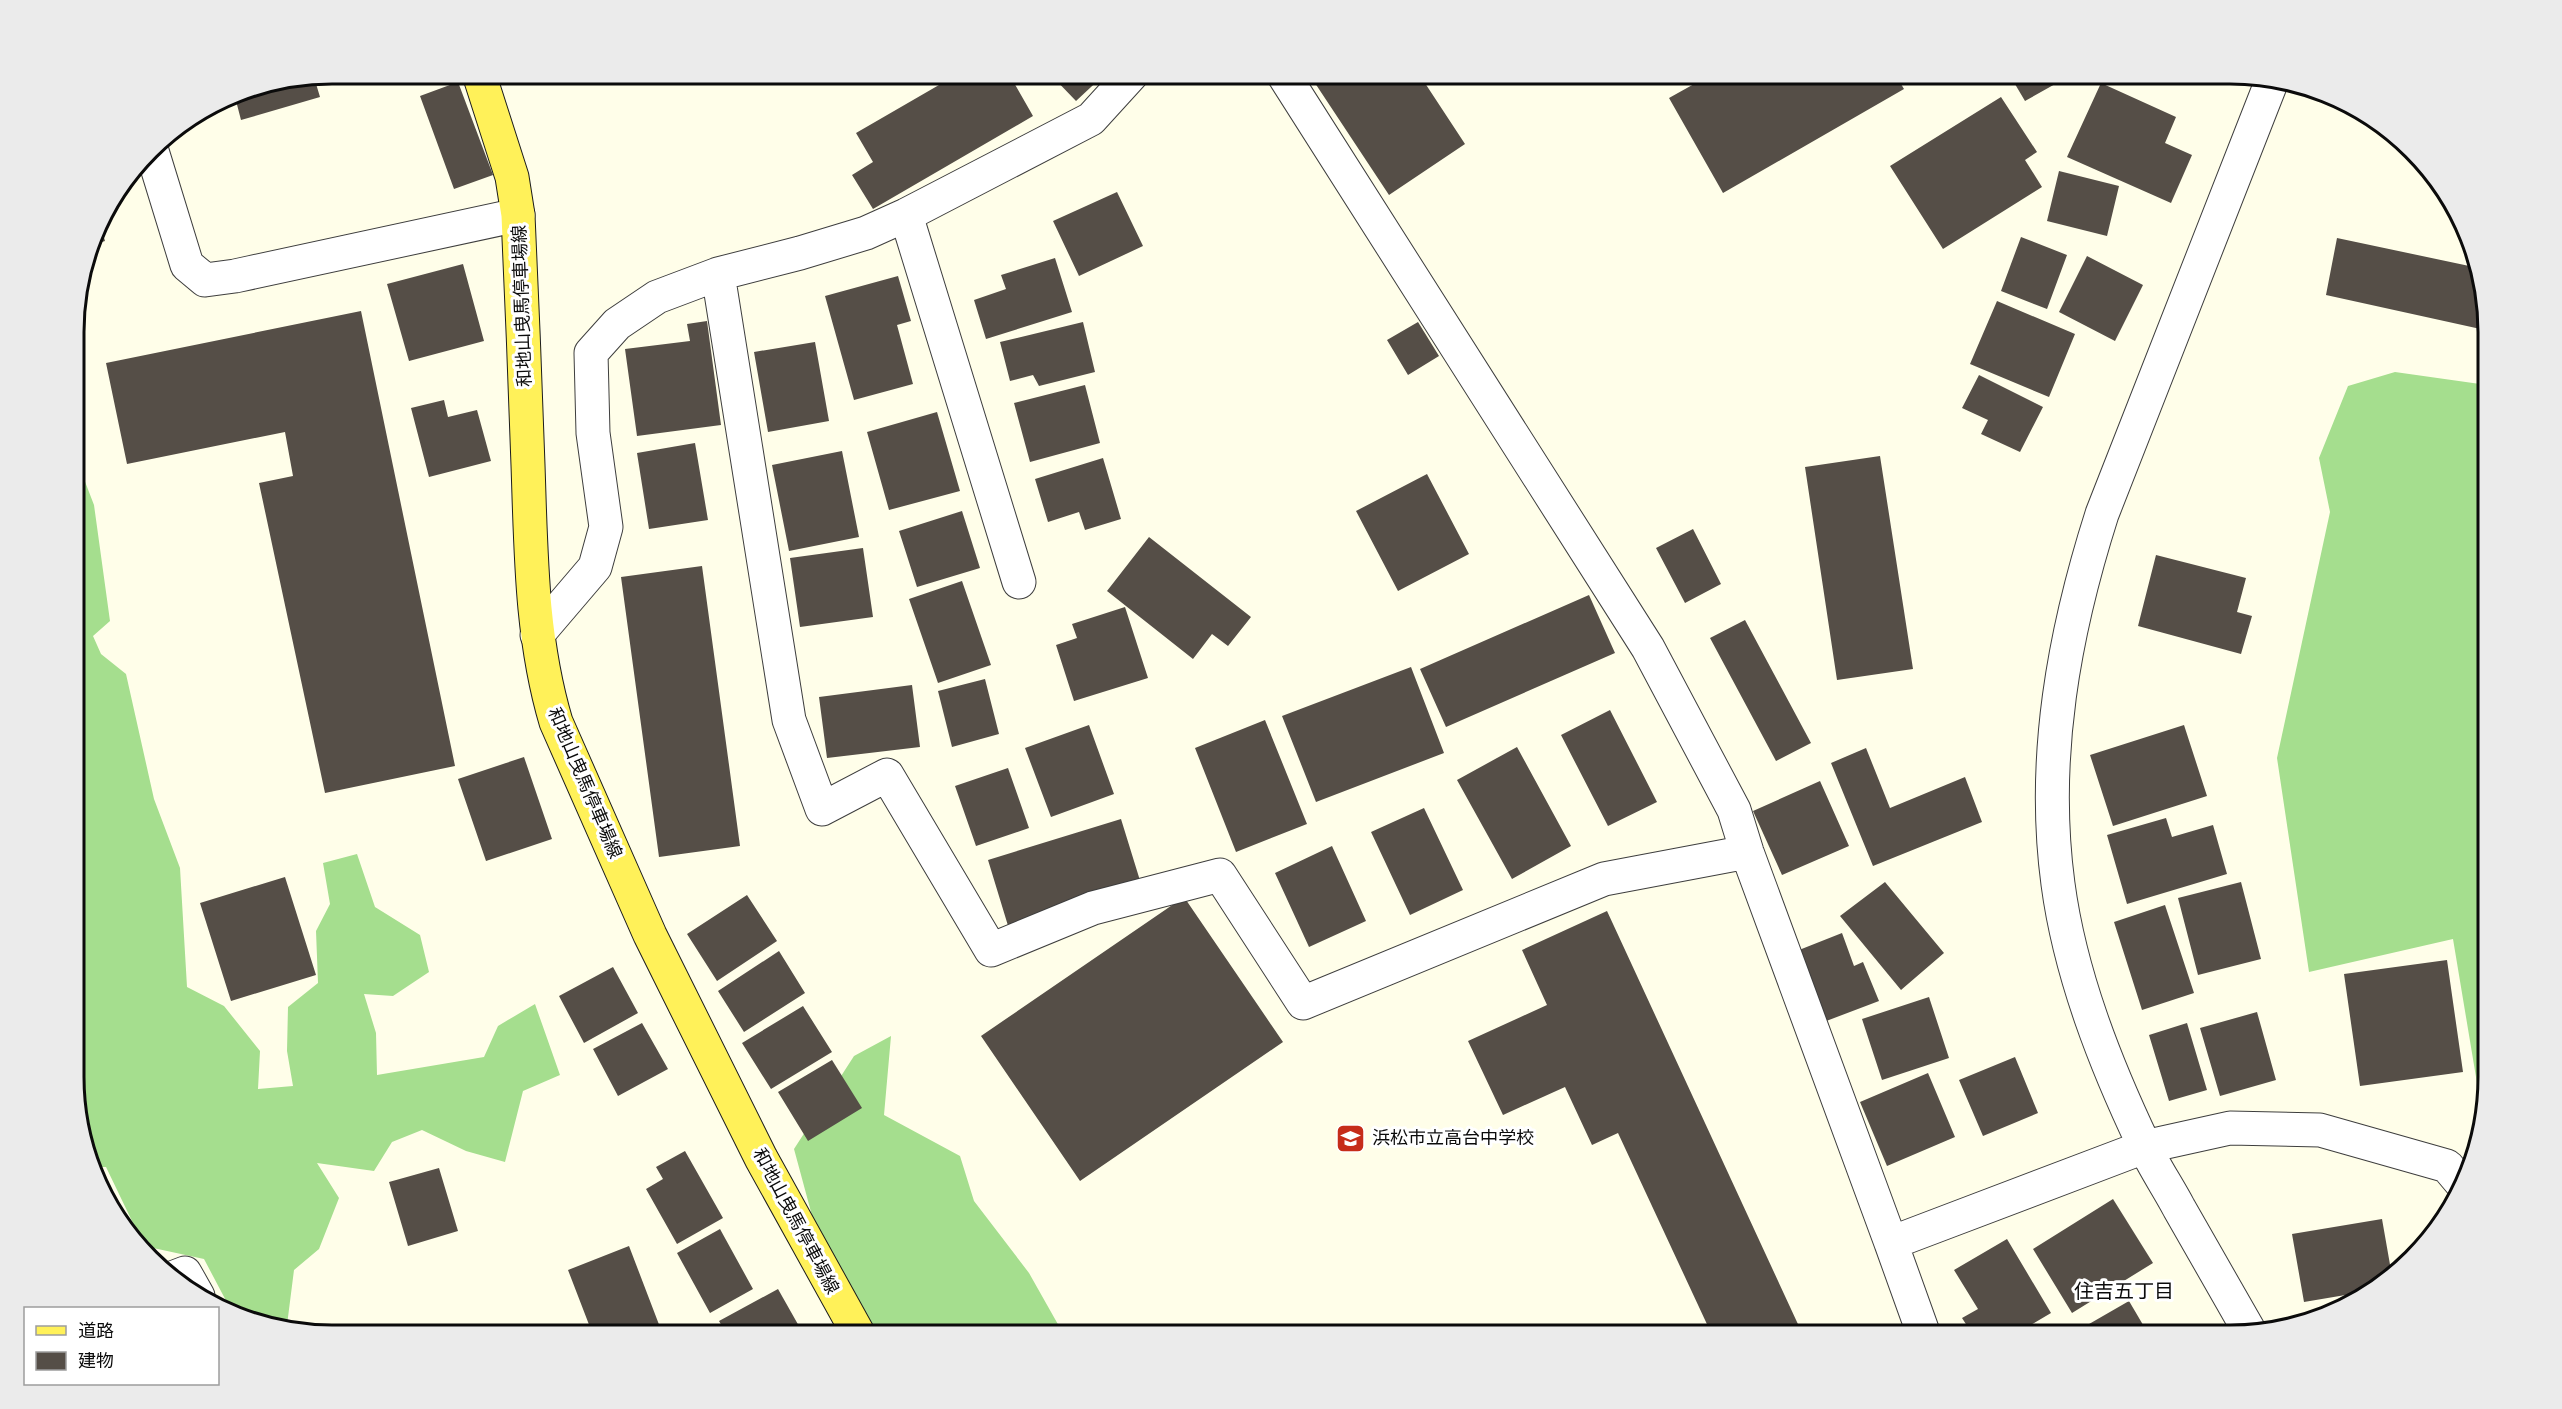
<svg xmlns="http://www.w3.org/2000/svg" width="2562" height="1409" viewBox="0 0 2562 1409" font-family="Lora,'Noto Sans JP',serif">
<rect width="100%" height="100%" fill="#fffee9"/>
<path fill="#a5de8e" d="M2395,372L2487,385L2488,1055L2477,1083L2453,939L2309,972L2277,758L2330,512L2319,458L2348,386Z
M74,453L94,505L110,621L93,636L101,654L126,674L154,799L180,868L187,987L224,1006L260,1051L258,1089L293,1086L287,1051L288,1007L318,983L316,931L330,904L323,863L357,854L375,907L420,935L429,972L393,996L364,994L376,1033L377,1075L484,1057L498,1026L535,1004L560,1075L523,1091L505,1162L466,1151L422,1130L392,1142L374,1171L317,1163L339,1198L319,1249L294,1270L287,1325L232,1312L204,1259L144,1246L106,1167H97L76,1111Z
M891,1036L884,1115L960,1156L974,1201L1029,1273L1064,1335H870L814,1223L794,1149L854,1056Z"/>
<path fill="#554e47" d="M888,74H914L894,85Z
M958,74H1009L1033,116L873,209L852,175L873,162L856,133Z
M1050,74H1105L1076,101Z
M1309,74H1419L1465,144L1389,195Z
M1712,74H1895L1904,89L1723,193L1669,98Z
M2009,74H2073L2025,101Z
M314,77L320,97L241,120L234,93Z
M458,82L493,175L454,189L420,96Z
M2101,83L2176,117L2165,143L2192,155L2171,203L2067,157Z
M2001,97L2037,152L2025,160L2042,187L1943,249L1890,166Z
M2059,171L2119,186L2107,236L2047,221Z
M1117,192L1143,246L1079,276L1053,221Z
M99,221L105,241L93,245L96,235Z
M2021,237L2067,255L2047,309L2001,291Z
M2337,238L2474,267L2486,299L2487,371L2477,369L2485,330L2326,295Z
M2087,256L2143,285L2115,341L2059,312Z
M1055,258L1072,312L986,339L974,300L1006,289L1001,275Z
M463,264L484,341L409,361L387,284Z
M898,276L911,321L897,325L913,384L854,400L825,296Z
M1997,301L2075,334L2049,397L1970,364Z
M361,311L455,766L325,793L259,483L293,476L285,432L127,464L106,363Z
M707,321L721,425L637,436L625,349L690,341L687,324Z
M1083,322L1095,372L1039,386L1033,375L1010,381L1000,342Z
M1418,322L1439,356L1408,375L1387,340Z
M815,342L829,421L768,432L754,352Z
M1979,375L2043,407L2020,452L1981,434L1988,420L1962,408Z
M1085,385L1100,443L1030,462L1014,403Z
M444,400L448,417L477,410L491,461L429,477L411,408Z
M937,412L960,491L889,510L867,432Z
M695,443L708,520L649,529L637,453Z
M842,451L859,537L789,551L772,465Z
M1880,456L1913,669L1837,680L1805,467Z
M1103,458L1121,519L1085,530L1079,512L1048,522L1035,479Z
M1427,474L1469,554L1398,591L1356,511Z
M962,511L980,568L917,587L899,531Z
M1693,529L1721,584L1685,603L1656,548Z
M1149,537L1251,617L1228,646L1212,634L1193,659L1107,591Z
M863,548L873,617L800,627L790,558Z
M2156,555L2246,578L2237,612L2252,616L2241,654L2138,626Z
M702,566L740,846L659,857L621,577Z
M962,581L991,665L938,683L909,599Z
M1589,595L1615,653L1446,727L1420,669Z
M1125,607L1148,678L1074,701L1056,645L1077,638L1072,624Z
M1745,620L1811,743L1776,761L1710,638Z
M1411,667L1444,753L1316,802L1282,716Z
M985,679L999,734L952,747L938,691Z
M912,685L920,747L827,758L819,697Z
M1610,710L1657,802L1608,826L1561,735Z
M1265,720L1307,824L1236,852L1195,748Z
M1089,725L1114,794L1051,817L1025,748Z
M2184,725L2207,796L2113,826L2090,755Z
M1517,747L1571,846L1512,879L1457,780Z
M1866,748L1890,808L1965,777L1982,822L1873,866L1831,763Z
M524,757L552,839L486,861L458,779Z
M1008,768L1029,828L976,846L955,786Z
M1820,781L1849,846L1782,875L1753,811Z
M1424,808L1463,890L1410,915L1371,832Z
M2166,818L2172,837L2213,825L2227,874L2127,904L2107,835Z
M1121,819L1142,887L1009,929L988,860Z
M1332,846L1366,921L1309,947L1275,873Z
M285,877L316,975L231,1001L200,903Z
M1885,882L1944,953L1901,990L1840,916Z
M2241,882L2261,959L2198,975L2178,898Z
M747,895L777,941L717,981L687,934Z
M1184,897L1283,1042L1080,1181L981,1036Z
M2165,905L2194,993L2142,1010L2114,922Z
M1607,911L1803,1335H1712L1618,1133L1592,1145L1565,1087L1503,1115L1468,1041L1547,1005L1522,950Z
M1842,933L1854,966L1863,962L1879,1001L1821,1023L1794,952Z
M779,951L805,993L744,1032L718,991Z
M2447,960L2463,1072L2360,1086L2344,974Z
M613,967L638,1013L584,1043L559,996Z
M1929,997L1949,1058L1882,1080L1862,1019Z
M803,1006L832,1052L771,1089L742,1043Z
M2257,1012L2276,1080L2220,1096L2200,1028Z
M642,1023L668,1069L618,1096L593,1049Z
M2187,1023L2207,1090L2169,1101L2149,1035Z
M2015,1057L2038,1113L1983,1136L1959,1080Z
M832,1060L862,1108L808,1141L778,1092Z
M1928,1073L1955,1137L1887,1166L1860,1102Z
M685,1151L723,1218L677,1244L646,1189L663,1179L656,1167Z
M439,1168L458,1231L408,1246L389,1182Z
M2113,1199L2153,1263L2072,1313L2033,1249Z
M2382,1219L2392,1276L2375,1290L2304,1302L2292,1234Z
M720,1229L753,1289L710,1313L677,1253Z
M2007,1239L2051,1313L2014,1335H1973L1962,1318L1978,1309L1954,1270Z
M629,1246L663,1335H593L568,1270Z
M778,1289L804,1335H727L719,1321Z
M2129,1301L2149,1335H2070Z"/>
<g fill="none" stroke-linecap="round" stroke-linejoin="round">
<defs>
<path id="minor" d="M1283,74L1648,648L1734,810L1747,852L1891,1243L2144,1147L2230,1128L2320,1130L2447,1166L2463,1185
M152,151L187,265L205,280L235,276L518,215
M906,215L1019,582
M718,274L789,720L822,809L887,775L991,950L1093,908L1220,875L1303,1003L1604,879L1747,852
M537,635L595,567L606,527L593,433L591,353L617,324L657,297L718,274L800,253L866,233L906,215L1091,119L1132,74
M1891,1243L1924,1335
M172,1278L185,1273L198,1296
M2251,1334C2227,1292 2203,1250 2179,1208C2168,1187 2154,1167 2144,1145C2105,1063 2070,974 2058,884C2041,758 2064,633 2102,514L2271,83"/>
<path id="major" d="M479,74L512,177L518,215C522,298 525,382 528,465C531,552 531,638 556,722L650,935L761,1158L859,1335"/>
</defs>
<use href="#minor" stroke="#3e3e3e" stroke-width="35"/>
<use href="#major" stroke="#1c1c1c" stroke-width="35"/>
<use href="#minor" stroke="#fff" stroke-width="33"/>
<use href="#major" stroke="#fff159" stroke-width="33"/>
</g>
<defs>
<symbol id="school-square" viewBox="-11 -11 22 22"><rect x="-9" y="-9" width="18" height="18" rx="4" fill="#c62c19" stroke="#fff"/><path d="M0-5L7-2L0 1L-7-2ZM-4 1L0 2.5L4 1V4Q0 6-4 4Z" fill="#fff"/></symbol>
</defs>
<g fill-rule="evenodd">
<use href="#school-square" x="1334" y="1122" width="33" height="33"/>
</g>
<g text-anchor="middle" stroke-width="6" stroke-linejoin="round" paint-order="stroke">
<g font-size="18" fill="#0b0b0b" stroke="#fff">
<text transform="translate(522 306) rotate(-92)" y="6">和地山曳馬停車場線</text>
<text transform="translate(585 783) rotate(67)" y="6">和地山曳馬停車場線</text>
<text transform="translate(796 1221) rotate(62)" y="6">和地山曳馬停車場線</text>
</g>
<g font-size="18" fill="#0b0b0b" stroke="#fff" text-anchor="start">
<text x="1372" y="1144">浜松市立高台中学校</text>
</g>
<g font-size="20" fill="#0b0b0b" stroke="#fff">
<text x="2124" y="1298">住吉五丁目</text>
</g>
</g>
<path d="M0 0H2562V1409H0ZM332 84H2230A248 248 0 0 1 2478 332V1077A248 248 0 0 1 2230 1325H332A248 248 0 0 1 84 1077V332A248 248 0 0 1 332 84Z" fill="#ebebeb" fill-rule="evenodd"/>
<path fill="none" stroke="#0b0b0b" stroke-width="3" d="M332 84H2230A248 248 0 0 1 2478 332V1077A248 248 0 0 1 2230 1325H332A248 248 0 0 1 84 1077V332A248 248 0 0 1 332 84Z"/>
<rect x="24" y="1307" width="195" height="78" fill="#ffffff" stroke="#9d9d9d" stroke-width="1.5"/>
<rect x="36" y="1326" width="30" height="9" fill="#fff159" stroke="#9d9d9d" stroke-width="1.5"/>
<text x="78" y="1337" font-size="18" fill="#0b0b0b">道路</text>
<rect x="36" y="1352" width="30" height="18" fill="#554e47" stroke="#9d9d9d" stroke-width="1.5"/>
<text x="78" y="1367" font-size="18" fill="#0b0b0b">建物</text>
</svg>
